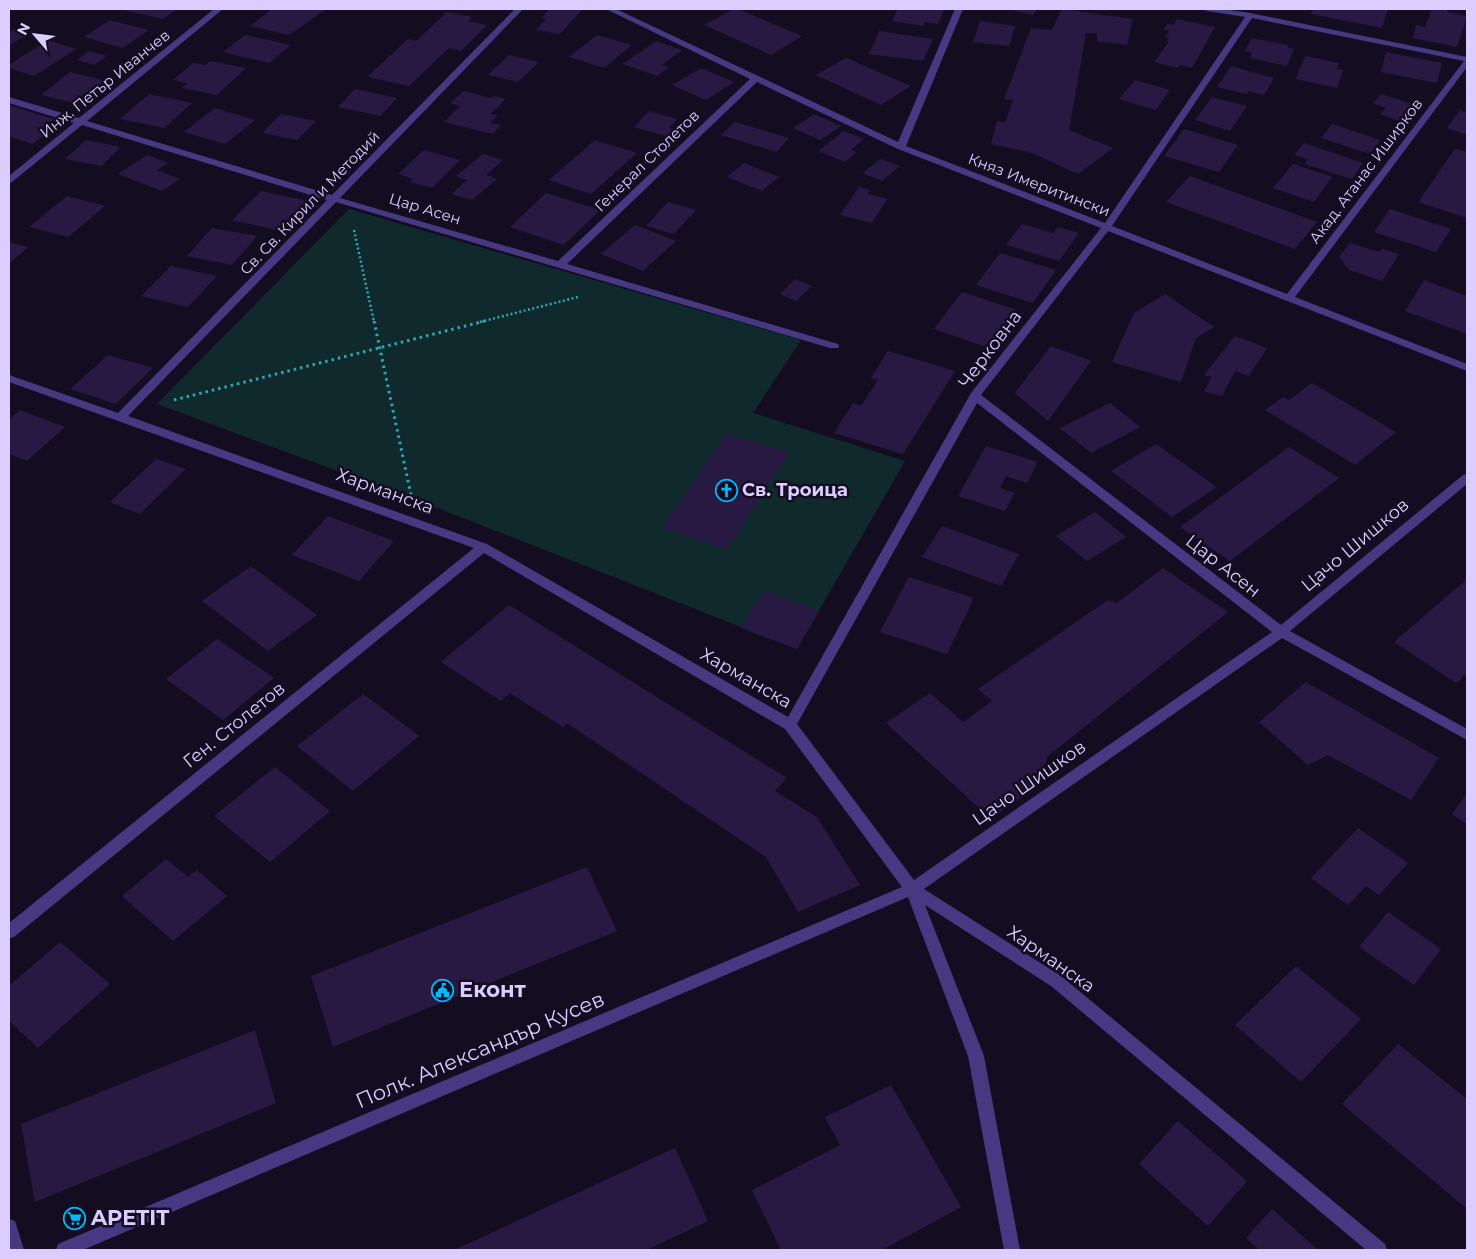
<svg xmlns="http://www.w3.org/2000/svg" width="1476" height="1259" viewBox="0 0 1476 1259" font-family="Montserrat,sans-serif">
<rect width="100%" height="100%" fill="#140d22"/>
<path fill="#10292c" d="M349,209L801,340L753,413L905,461L797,649L430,505L157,404Z"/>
<path fill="#281943" d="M119,9H177L163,19Z
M272,9H326L289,35L250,26Z
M550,9H583L560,34L536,30L546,19L541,18Z
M734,9H738L802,36L771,55L704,25Z
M898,9H944L938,24L925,22L923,26L892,21Z
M1013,9H1037L1033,15L1012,10Z
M1062,9L1133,19L1127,45L1097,41V33H1086L1069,130L1113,148L1078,174L1032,153L991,144L997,121L1005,123L1013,100L1004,99L1031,28L1052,30Z
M1313,9H1388L1382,28L1311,14Z
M1432,9L1447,10V12L1467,16L1457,47L1413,38L1416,25L1425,27Z
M447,12L472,17L468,21L487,25L461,51L449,48L409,86L367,77L408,39L416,41Z
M1177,19L1215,27L1192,68L1180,65L1178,68L1154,62L1169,42H1166L1169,38L1165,37L1169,31L1164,29L1167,24L1173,25Z
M110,20L149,30L123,48L84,37Z
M980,21L1015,26L1009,46L973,42Z
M16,29L29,34L9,45V32Z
M879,31L933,39L923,61L869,54Z
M245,35L291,45L269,63L223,52Z
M597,35L632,45L604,68L569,57Z
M1252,38L1288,45L1287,47L1294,49L1287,66L1250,58L1252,53L1245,51Z
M48,40L76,49L34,76L9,68V65Z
M656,41L682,50L662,65L669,67L657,76L623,64Z
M89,51L107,56L94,65L77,60Z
M1386,52L1442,63L1437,83L1381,72Z
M509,55L539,62L518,82L488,75Z
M1305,56L1339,63L1337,69L1343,70L1337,88L1296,79Z
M846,58L911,86L881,105L816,75Z
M210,61L246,68L217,95L182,88L187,83L173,80L193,63L206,65Z
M1231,66L1274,78L1264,95L1249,91L1247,94L1217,87Z
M701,68L734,82L706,100L672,85Z
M70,72L107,81L78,104L41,95Z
M1135,80L1170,90L1156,110L1119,99Z
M355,89L397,98L380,116L338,107Z
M464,91L490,98L495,96L506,99L490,114L498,115L490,123L501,125L493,134L444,122L460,106L450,103Z
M149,94L192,103L164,128L120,119Z
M1381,94L1419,106L1406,123L1380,114L1386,108L1373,103Z
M1212,97L1247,106L1230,131L1195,120Z
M9,105L63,122L32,144L9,136Z
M215,108L255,120L225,144L184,132Z
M1460,110L1467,113V135L1447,128Z
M649,111L677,119L669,128L677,130L670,137L634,127Z
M281,114L316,121L297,140L262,133Z
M814,114L841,126L820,140L793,128Z
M735,122L789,138L776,152L721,135Z
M1332,124L1380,140L1370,154L1321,138Z
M1184,129L1238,145L1219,172L1164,156Z
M844,131L864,139L851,150L857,152L845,162L818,151Z
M86,140L121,147L101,166L65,159Z
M595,140L637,153L591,194L549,180Z
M1304,143L1363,163L1352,179L1305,164L1307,159L1294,155Z
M1455,149L1467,152V218L1418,202Z
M424,150L460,160L432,188L410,182L413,179L398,174Z
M483,154L503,160L486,175L497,179L472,200L451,194L467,180L456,176Z
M147,155L168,163L157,170L180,179L162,191L118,174Z
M881,159L900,166L882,181L862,173Z
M744,163L779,177L762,191L727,177Z
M1293,164L1332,177L1314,202L1273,188Z
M1190,176L1317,222L1295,249L1166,202Z
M859,187L870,190L867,194L887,199L872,223L840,215Z
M261,191L317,203L289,233L232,220Z
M546,193L600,210L564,245L510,227Z
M67,196L105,206L68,237L29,227Z
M668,202L696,210L674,234L646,226Z
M1390,209L1451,229L1436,252L1374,232Z
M1022,224L1053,233L1058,227L1079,233L1059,261L1006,245Z
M635,225L676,241L643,271L601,254Z
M212,228L257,236L232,265L187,256Z
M9,242L28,247L9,264Z
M1350,243L1379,252L1382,249L1399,254L1382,281L1349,270L1339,257Z
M1000,253L1056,270L1033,303L976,285Z
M171,266L217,276L188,307L141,296Z
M795,279L812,286L796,301L780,294Z
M1424,280L1467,296V334L1405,311Z
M962,292L1017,310L989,348L934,329Z
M1165,294L1214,327L1196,338L1181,382L1112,362L1134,313Z
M1235,336L1267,348L1249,376L1235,371L1222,396L1204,391L1212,377L1204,375Z
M1051,346L1091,361L1048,421L1015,393Z
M888,351L955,371L903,454L834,433L853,403L861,406L878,380L871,378Z
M108,355L153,368L116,404L70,389Z
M1312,383L1396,432L1355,465L1265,410L1283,397L1289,400Z
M1110,403L1140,427L1091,453L1060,428Z
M20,410L65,427L27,461L9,454V420Z
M727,434L789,452L727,549L662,528Z
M1156,444L1217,487L1172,517L1111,471Z
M986,446L1038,462L1027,483L1006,476L1000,488L1015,493L1005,511L958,496Z
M1289,447L1339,478L1230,561L1180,527Z
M156,459L186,469L140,514L110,502Z
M1095,512L1126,537L1087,561L1056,536Z
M328,516L394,541L359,581L292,555Z
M942,526L1019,554L1001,586L922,557Z
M251,566L317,615L268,651L202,601Z
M1163,568L1228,612L1048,756L1036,786L991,819L886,723L930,693L963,722L992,701L978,689L1108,600L1117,603Z
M909,577L974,598L947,654L880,632Z
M1467,579V673L1456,683L1394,642Z
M764,591L819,611L797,649L741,628Z
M509,605L787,778L775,791L817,817L860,885L798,912L766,857L567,723L563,727L510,693L501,701L441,662Z
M217,639L274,678L223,720L166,679Z
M1306,682L1439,758L1411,800L1328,755L1308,765L1259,722Z
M363,694L419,736L353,791L297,746Z
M275,767L330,811L270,862L214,816Z
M1467,793V824L1452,814Z
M1358,828L1408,863L1379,895L1366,886L1348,905L1311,878Z
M166,859L188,877L197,870L227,896L173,941L122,896Z
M587,867L617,931L333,1047L311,976Z
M1388,912L1441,949L1414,985L1359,947Z
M60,942L110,984L38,1048L9,1021V986Z
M1296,966L1361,1019L1301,1082L1235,1025Z
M255,1030L276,1103L35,1202L21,1124Z
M1398,1044L1467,1099V1209L1342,1104Z
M891,1085L961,1207L882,1250H781L752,1190L840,1145L825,1117Z
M1178,1121L1247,1181L1208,1226L1139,1164Z
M675,1148L708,1221L647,1250H454Z
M1272,1209L1318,1250H1260L1246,1238Z"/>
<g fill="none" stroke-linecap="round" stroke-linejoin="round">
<path stroke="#2da8b4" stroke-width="2.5" stroke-dasharray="2 2.5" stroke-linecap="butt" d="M354,230L374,322
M480,322L578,297"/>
<path stroke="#2da8b4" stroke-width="3" stroke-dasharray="2.5 4" stroke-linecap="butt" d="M374,321L411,495
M174,400L485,321"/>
<path fill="#463881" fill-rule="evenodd" d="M214,9H223L87,121L332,195L515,9H523L340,198L558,261L750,79L606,9H616L898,142L955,9H963L906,146L1105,223L1245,17L1207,11L1203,9H1223L1250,13L1467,57V67L1295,297L1467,364V371L1108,231L981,395L1281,625L1463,475L1467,474V484L1290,631L1467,729V740L1282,638L924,889L1061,976L1385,1244L1387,1250H1366L1051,986L925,905L984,1056L1020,1250H1004L968,1056L908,897L83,1250H56L58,1244L902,887L785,729L484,553L14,937L9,938V923L474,548L9,382V375L118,413L327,200L82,125L12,182L9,183V176L74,123L9,103V97L79,118ZM1252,18L1464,61L1287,294L1112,226ZM757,82L898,149L1101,228L971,393L788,717L487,544L128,416L336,202L830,348H838L839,346L838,344L567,264ZM977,403L1272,632L914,880L797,724Z
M9,1219L15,1221L24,1250H9Z"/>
</g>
<defs>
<symbol id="church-ring" viewBox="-11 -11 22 22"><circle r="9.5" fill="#140d22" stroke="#00baf9" stroke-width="1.5"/><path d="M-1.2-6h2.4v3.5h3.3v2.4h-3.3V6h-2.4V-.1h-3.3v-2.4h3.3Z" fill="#00baf9"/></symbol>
<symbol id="civic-ring" viewBox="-11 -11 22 22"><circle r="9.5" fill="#140d22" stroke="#00baf9" stroke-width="1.5"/><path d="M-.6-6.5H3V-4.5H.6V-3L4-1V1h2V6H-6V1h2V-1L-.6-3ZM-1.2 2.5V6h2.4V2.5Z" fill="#00baf9"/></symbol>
<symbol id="supermarket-ring" viewBox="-11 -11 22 22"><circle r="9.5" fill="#140d22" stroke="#00baf9" stroke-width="1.5"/><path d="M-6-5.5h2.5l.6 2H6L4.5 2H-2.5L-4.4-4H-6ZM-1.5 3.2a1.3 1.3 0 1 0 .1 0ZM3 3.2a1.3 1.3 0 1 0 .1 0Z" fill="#00baf9"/></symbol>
</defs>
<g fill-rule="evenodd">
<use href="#church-ring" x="714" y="478" width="25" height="25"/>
<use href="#civic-ring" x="430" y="978" width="25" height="25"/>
<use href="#supermarket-ring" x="62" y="1206" width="25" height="25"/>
</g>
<g text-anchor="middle" stroke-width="5" stroke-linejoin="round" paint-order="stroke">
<g font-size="15" fill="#dbceff" stroke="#140d22">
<text transform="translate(105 84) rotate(-39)" y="5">Инж. Петър Иванчев</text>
<text transform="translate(647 161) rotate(-44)" y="5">Генерал Столетов</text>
<text transform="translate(1366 171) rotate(-53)" y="5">Акад. Атанас Иширков</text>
<text transform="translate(1039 185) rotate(21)" y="5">Княз Имеритински</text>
<text transform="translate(310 203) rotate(-46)" y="5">Св. Св. Кирил и Методий</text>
<text transform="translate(425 209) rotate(17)" y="5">Цар Асен</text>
</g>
<g font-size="18" fill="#dbceff" stroke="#140d22">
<text transform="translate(990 349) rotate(-53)" y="6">Черковна</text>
<text transform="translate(385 491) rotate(20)" y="6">Харманска</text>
<text transform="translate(1355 545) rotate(-40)" y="6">Цачо Шишков</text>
<text transform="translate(1223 566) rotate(38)" y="6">Цар Асен</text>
<text transform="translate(746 678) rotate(30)" y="6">Харманска</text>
<text transform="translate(234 725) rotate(-39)" y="6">Ген. Столетов</text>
<text transform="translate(1029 783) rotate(-35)" y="6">Цачо Шишков</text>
<text transform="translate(1051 959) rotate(35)" y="6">Харманска</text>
</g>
<g font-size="18" font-weight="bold" fill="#dbceff" stroke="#140d22" text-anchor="start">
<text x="742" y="496">Св. Троица</text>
</g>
<g font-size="21" font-weight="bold" fill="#dbceff" stroke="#140d22" text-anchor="start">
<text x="459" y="997">Еконт</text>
<text x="91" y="1225">APETIT</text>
</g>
<g font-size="21" fill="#dbceff" stroke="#140d22">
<text transform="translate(480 1050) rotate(-23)" y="7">Полк. Александър Кусев</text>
</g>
</g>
<rect width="1476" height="1259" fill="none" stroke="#dbceff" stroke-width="20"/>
<g transform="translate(35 35) rotate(298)" stroke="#140d22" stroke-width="4" paint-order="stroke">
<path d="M0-4L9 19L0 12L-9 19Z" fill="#dbceff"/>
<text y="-8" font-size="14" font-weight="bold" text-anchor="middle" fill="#dbceff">N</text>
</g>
</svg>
